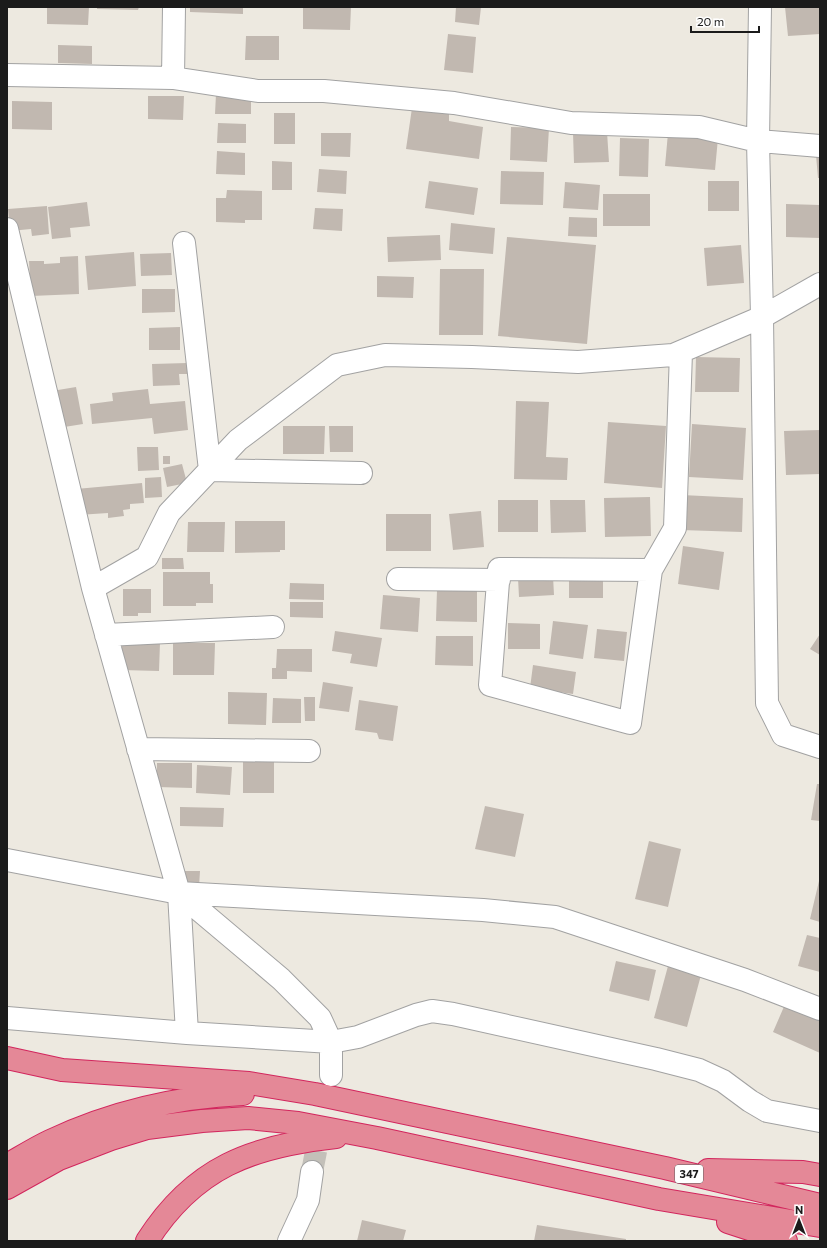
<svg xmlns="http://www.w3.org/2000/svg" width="827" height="1248" viewBox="0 0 827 1248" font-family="Commissioner,sans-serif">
<rect width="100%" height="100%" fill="#ede9e0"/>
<path fill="#c1b8b0" d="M47,7H89L88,25L47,24Z
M97,7H139L138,10L97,9Z
M190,7H243V14L190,12Z
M303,7H351L350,30L303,29Z
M456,7H481L479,25L455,22Z
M785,7H820V12H819L820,34L788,36Z
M448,34L476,37L473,73L444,70Z
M246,36H279V60H245Z
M58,45L92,46V64L58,63Z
M216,94H251V114H215Z
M148,96H184L183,120L148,119Z
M12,101L52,102V130L12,129Z
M412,108L449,114V121L483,127L479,159L406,149Z
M274,113H295V144H274Z
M218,123L246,124V143H217Z
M511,127L549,128L547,162L510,160Z
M607,132L609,162L574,163L573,133Z
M321,133H351L350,157L321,156Z
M668,133L718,138L715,170L665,166Z
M620,138L649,139L648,177L619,176Z
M217,151L245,153V175L216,174Z
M816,155H820V178H818Z
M272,161L292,162V190H272Z
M319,169L347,171L346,194L317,192Z
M501,171L544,172L543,205L500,204Z
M429,181L478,188L474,215L425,208Z
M708,181H739V211H708Z
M565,182L600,185L598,210L563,208Z
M227,190L262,191V220H245V223L216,222V198H226Z
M603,194H650V226H603Z
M87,202L90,226L70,228L71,237L52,239L48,207Z
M786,204L820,205V238L786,237Z
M47,206L49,234L32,236L31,229L10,231L8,209Z
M315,208L343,209L342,231L313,229Z
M569,217L597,218V237L568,236Z
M451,223L495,228L493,254L449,250Z
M440,235L441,260L388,262L387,237Z
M507,237L596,245L587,344L498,336Z
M741,245L744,283L707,286L704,248Z
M134,252L136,286L88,290L85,256Z
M171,253L172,275L141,276L140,254Z
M78,256L79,294L31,296L29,261H44V264L60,263V257Z
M440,269H484L483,335H439Z
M377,276L414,277L413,298L377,297Z
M142,289H175V312L142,313Z
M180,327V350H149V328Z
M696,357L740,358L739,392H695Z
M187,363V374H179L180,385L153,386L152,364Z
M76,387L83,424L58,428L52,391Z
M148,389L150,404L185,401L188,430L154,434L152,418L92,424L90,404L113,401L112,393Z
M516,401L549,402L546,457L568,458L567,480L514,479Z
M608,422L666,426L662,488L604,483Z
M692,424L746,428L743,480L689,477Z
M283,426H325L324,454H283Z
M329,426H353V452H330Z
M820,430V474L786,475L784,431Z
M137,447H158L159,470L138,471Z
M163,456H170V464H163Z
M182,464L187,483L167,487L163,468Z
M161,477L162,497L145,498V478Z
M142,483L144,503L130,504V509L123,510L124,516L108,518V513L78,515L76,489Z
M682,495L743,498L742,532L681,530Z
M650,497L651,536L605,537L604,498Z
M498,500H538V532H498Z
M550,500H585L586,532L551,533Z
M481,511L484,547L453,550L449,514Z
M386,514H431V551H386Z
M235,521H285V550H280V552L235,553Z
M188,522H225L224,552H187Z
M683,546L724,552L719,590L678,584Z
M162,558H183L184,569H162Z
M163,572H210V584H213V603H196V606H163Z
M569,572H603V598H569Z
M553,576L554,595L519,597L518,578Z
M290,583L324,584V600L289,599Z
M123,589H151V613H138V616H123Z
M437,590L477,591V622L436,621Z
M383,595L420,598L418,632L380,629Z
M290,602H323V618L290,617Z
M553,621L588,625L583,659L549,654Z
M508,623L540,624V649H508Z
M597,629L627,632L624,661L594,658Z
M335,631L382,638L377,667L350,663L352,654L332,651Z
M820,634V655L810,649Z
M436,636H473V666L435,665Z
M122,642L160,643L159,671L121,670Z
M173,643H215L214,675H173Z
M277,649H312V672L287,671V679H272V668H276Z
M533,665L576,672L573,694L530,688Z
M323,682L353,687L349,712L319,708Z
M228,692L267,693L266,725L228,724Z
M304,697H315V721H305Z
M273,698L301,699V723H272Z
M359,700L398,706L393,741L379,739L377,733L355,730Z
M243,757H274V793H243Z
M157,763H192V788L157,787Z
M197,765L232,767L230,795L196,793Z
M817,784H820V821L811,820Z
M485,806L524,814L515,857L475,849Z
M180,807L224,808L223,827L180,826Z
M649,841L681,849L668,907L635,899Z
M182,871H200L199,887H181Z
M819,881H820V922L810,919Z
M807,935L820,938V972L798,966Z
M616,961L656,970L649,1001L609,991Z
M668,966L701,975L687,1027L654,1018Z
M786,1002L820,1017V1053L773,1032Z
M362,1220L406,1230L403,1241H357Z
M537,1225L626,1239V1241H534Z"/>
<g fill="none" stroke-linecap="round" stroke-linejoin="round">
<path stroke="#c3c0b9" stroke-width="22" stroke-dasharray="22 11" stroke-linecap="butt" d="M312,1172L330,1079"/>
<defs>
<path id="minor" d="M760,7L758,141L762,317L767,703L783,735L820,747
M7,75L173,78L258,91H324L454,103L571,123L699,127L758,141L820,146
M173,78L174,7
M7,229L93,588L179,893L187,1033
M184,243L210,470L361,473
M651,570L499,569L490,685L630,723L651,570L675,528L681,352
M398,579L499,580
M93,588L147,557L169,513L238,440L337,365L385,355L472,357L578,362L673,355L762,317L820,284
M106,635L273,627
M138,749L309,751
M7,860L179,893L483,910L555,917L745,980L820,1009
M179,893L281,979L320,1018L331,1042V1075
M7,1018L187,1033L331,1042L358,1037L416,1015L432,1011L453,1014L656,1059L699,1070L723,1081L750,1101L767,1111L820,1121
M289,1241L308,1200L312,1172"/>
<path id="highway" d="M7,1058L62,1070L249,1083L315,1094L665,1168L820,1205
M7,1165C21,1157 35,1148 50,1141C112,1112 175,1097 243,1094
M708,1170L803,1172L820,1175
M7,1188L59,1159L111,1139L147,1128L202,1121L248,1118L298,1123L377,1138L659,1199L820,1226
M728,1222L786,1241
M147,1241C194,1167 252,1146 336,1137"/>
</defs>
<use href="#minor" stroke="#a2a2a2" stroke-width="24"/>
<use href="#highway" stroke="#d2265d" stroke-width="24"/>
<use href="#minor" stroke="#fff" stroke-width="22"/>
<use href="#highway" stroke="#e48897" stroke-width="22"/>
</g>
<g text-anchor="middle" stroke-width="3.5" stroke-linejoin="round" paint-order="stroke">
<rect fill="#fff" stroke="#5f5f5f" stroke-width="1" x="675" y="1165" width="28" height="18" rx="3"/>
<g font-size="11" font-weight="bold" fill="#1b1b1b">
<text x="689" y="1178">347</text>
</g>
</g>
<rect width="827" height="1248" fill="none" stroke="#1b1b1b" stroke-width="16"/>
<g transform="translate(799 1220)" stroke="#ffffff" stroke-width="3" paint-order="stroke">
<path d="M0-3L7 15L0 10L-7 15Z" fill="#1b1b1b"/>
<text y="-6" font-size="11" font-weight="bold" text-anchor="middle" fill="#1b1b1b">N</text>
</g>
<path d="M691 26v6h68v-6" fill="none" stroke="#1b1b1b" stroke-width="2"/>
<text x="697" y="26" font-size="12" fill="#1b1b1b" stroke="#ffffff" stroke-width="3" paint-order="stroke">20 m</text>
</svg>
